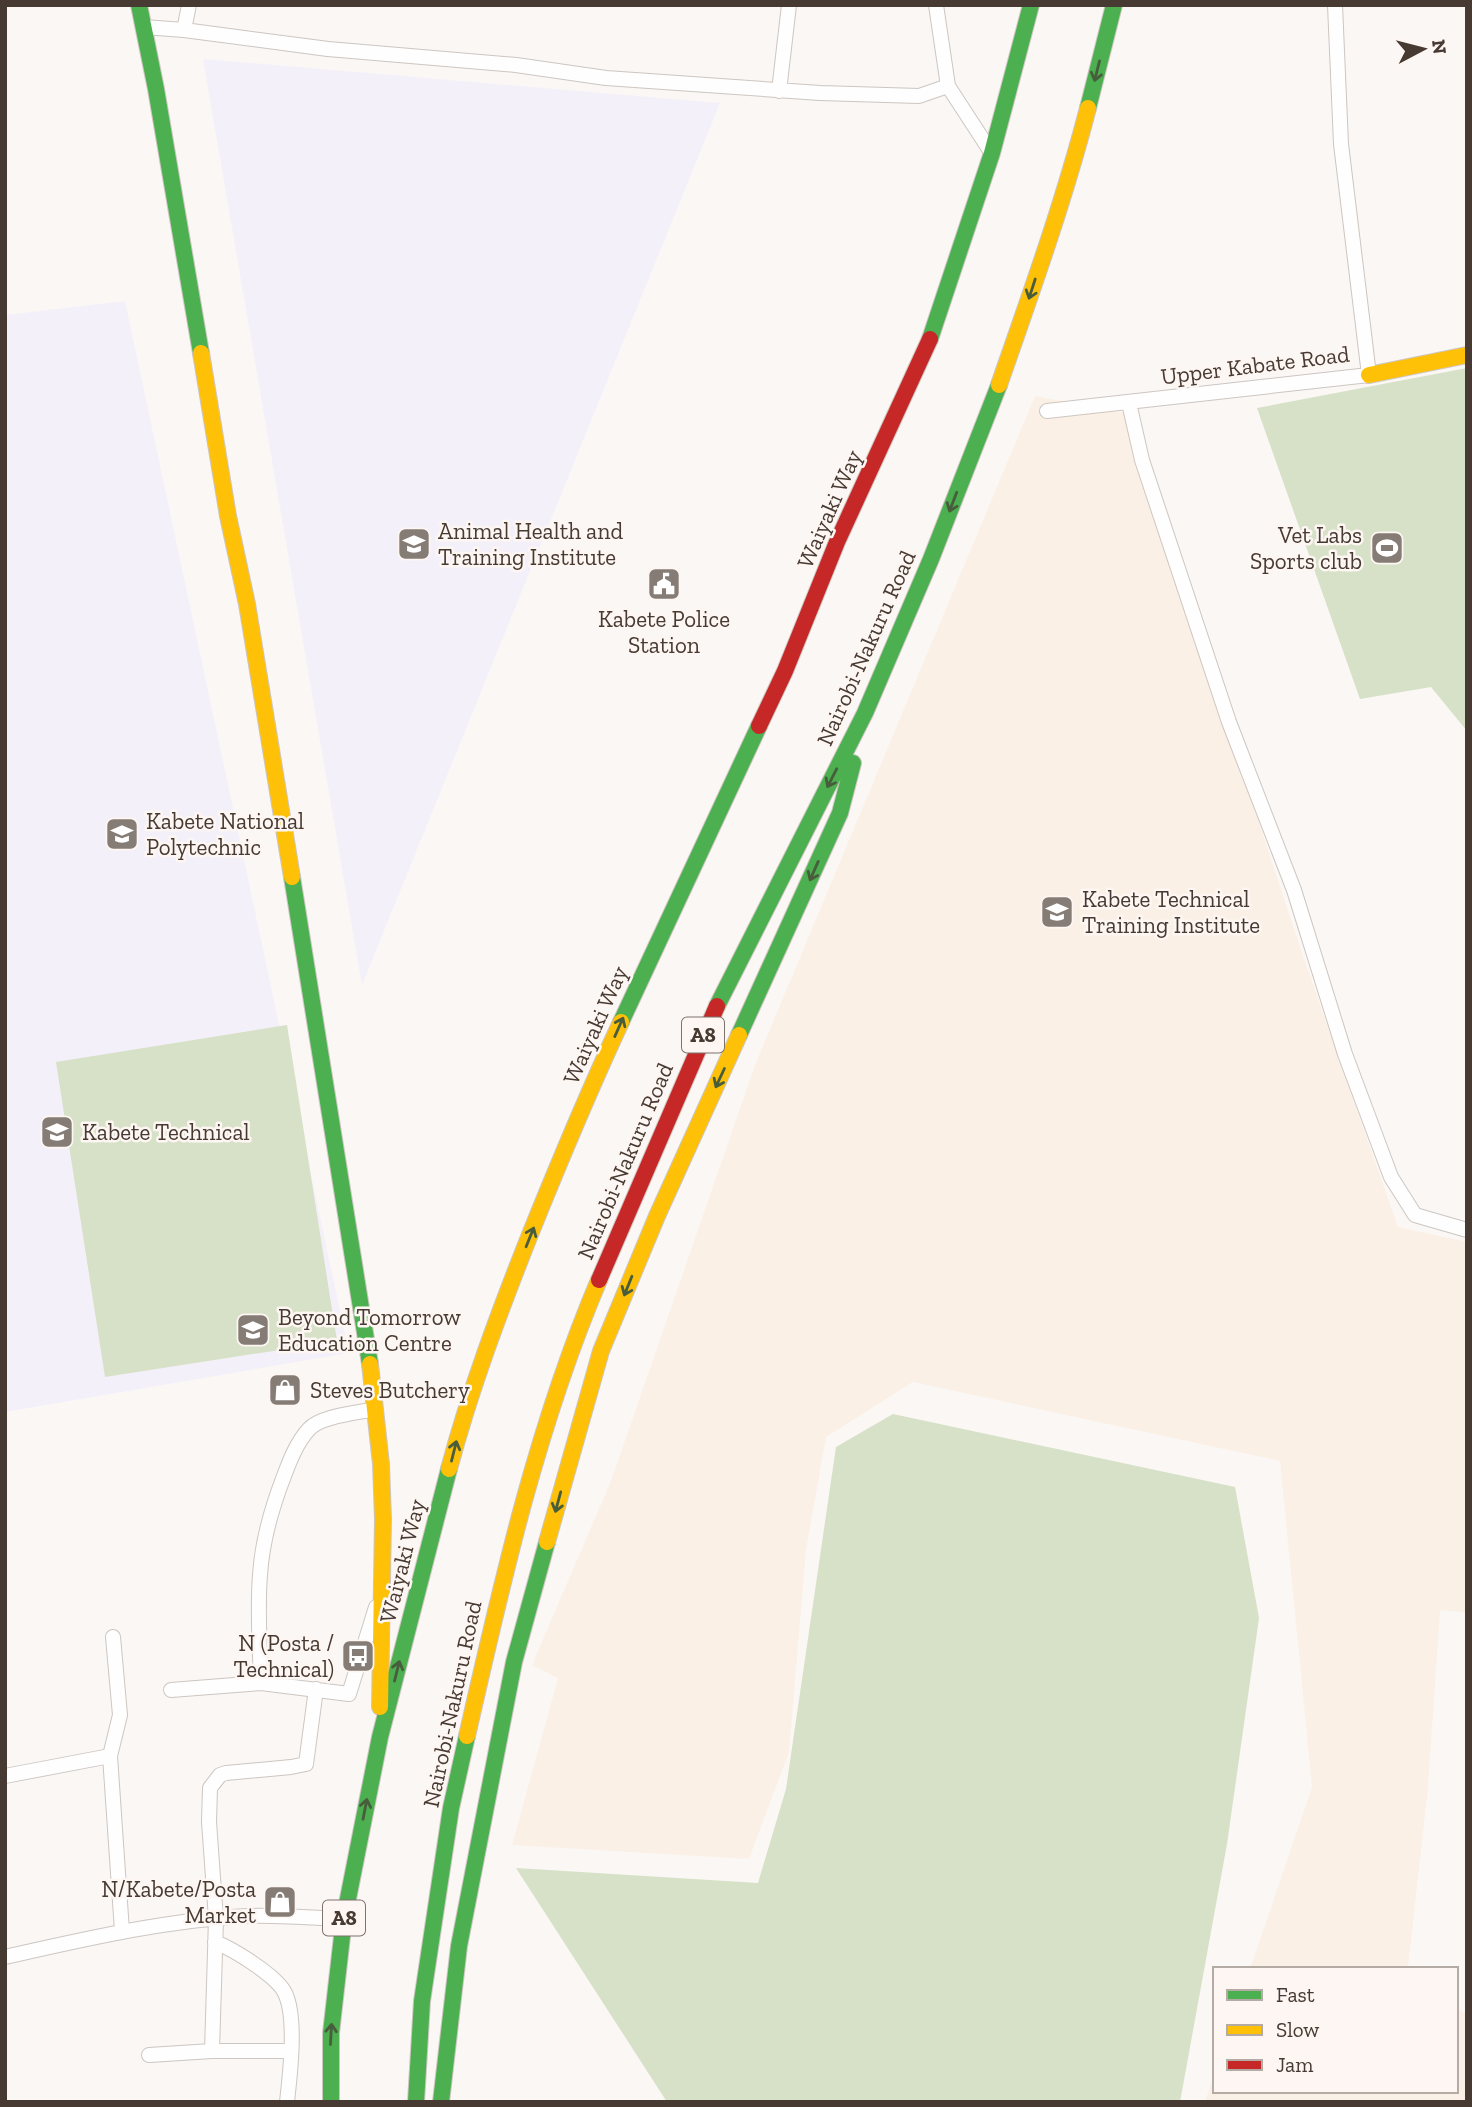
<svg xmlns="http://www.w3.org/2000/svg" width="1472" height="2107" viewBox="0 0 1472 2107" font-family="'Zilla Slab',serif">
<rect width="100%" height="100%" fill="#faf7f5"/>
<path fill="#fbf0e6" d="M1035,396L1124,413L1301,950L1398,1227L1467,1242V1613L1440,1610L1428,1787L1408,1967L1410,1969H1250L1312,1787L1280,1461L913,1382L826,1437L806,1550L789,1752L749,1859L512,1845L558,1678L532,1665L611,1481L755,1065Z
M1456,2006L1467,2015V2102H1205L1215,2072V2091H1456Z"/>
<path fill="#f4f0f9" d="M203,59L720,103L362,985Z
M125,301L349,1353L5,1412V315Z"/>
<path fill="#d6e1c7" d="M1467,368V731L1431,687L1360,699L1257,408Z
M287,1025L337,1341L105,1377L56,1062Z
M893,1414L1235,1487L1259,1618L1227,1844L1180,2102H667L516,1868L758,1883L786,1789L836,1447Z"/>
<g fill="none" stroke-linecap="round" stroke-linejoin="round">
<defs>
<path id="street" d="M936,5L948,86
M144,27L184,30L328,49L516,65L606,78L820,93L919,96L948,86L991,152
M184,30L189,5
M779,91L789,5
M1129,403L1142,460L1229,722L1294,890L1345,1054L1391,1177L1415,1215L1467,1230
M1047,411L1369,375L1341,144L1335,5
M375,1409C357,1413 321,1416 309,1429C297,1442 290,1460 284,1476C272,1507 262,1543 260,1575C257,1611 260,1647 261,1683L349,1694L376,1607
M113,1637L120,1715L110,1756L122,1931
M171,1690L261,1683
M5,1776L110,1756
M215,1942C233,1949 277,1976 285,1993C297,2018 290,2074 287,2102
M5,1957C85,1939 166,1920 248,1916C280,1915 312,1918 344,1919
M212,2051L216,1919L209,1822L210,1788L220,1775L226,1773L291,1767L306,1764L316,1689
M149,2055L212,2051H291"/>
<path id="fast" d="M139,5L156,89L201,353
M1088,108L1114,5
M930,339L992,153L1031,5
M292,877L370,1364
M717,1006L865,713L931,559L999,385
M621,1022L759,726
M739,1035L840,813L853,763
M331,2102V2033L344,1919L380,1737L449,1469
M416,2102L422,2001L451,1808L467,1736
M441,2102L459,1946L514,1662L547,1542"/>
<path id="slow" d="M201,353L228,516L247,604L292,877
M1369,375L1467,355
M999,385C1031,293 1064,201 1088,108
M370,1364L381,1464L383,1519L380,1707
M449,1469C470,1390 499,1313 529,1237C558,1165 588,1093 621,1022
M547,1542L601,1351L657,1216L739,1035
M467,1736C502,1582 537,1426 599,1280"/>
<path id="jam" d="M759,726L785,671L837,542L930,339
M599,1280L717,1006"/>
</defs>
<use href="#street" stroke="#cdc6c1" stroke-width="16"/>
<use href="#fast" stroke="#cdc6c1" stroke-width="18"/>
<use href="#slow" stroke="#cdc6c1" stroke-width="18"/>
<use href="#jam" stroke="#cdc6c1" stroke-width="18"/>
<use href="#street" stroke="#fefefe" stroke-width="14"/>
<use href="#fast" stroke="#4caf50" stroke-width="16"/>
<use href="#slow" stroke="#ffc107" stroke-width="16"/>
<use href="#jam" stroke="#c62828" stroke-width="16"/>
</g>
<defs><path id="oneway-shaft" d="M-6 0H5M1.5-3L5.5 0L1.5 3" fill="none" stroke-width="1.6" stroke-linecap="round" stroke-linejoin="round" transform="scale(1.75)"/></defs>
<g stroke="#485d3b">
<use href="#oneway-shaft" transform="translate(1097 71) rotate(104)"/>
<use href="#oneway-shaft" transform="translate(1032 289) rotate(108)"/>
<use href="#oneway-shaft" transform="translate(953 502) rotate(111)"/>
<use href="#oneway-shaft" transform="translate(832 778) rotate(117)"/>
<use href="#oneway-shaft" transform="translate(814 871) rotate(114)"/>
<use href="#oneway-shaft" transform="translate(619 1027) rotate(-66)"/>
<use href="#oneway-shaft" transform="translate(720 1078) rotate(115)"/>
<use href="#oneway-shaft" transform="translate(530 1237) rotate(-68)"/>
<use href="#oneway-shaft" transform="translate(628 1286) rotate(112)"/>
<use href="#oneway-shaft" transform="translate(454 1451) rotate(-76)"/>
<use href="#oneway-shaft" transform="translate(558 1502) rotate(105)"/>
<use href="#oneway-shaft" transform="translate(397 1671) rotate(-76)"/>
<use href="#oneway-shaft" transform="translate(365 1809) rotate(-79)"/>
<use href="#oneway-shaft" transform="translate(331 2034) rotate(-87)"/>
</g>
<defs>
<symbol id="university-square" viewBox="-11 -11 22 22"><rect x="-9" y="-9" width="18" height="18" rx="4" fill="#867c76" stroke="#fdf6f2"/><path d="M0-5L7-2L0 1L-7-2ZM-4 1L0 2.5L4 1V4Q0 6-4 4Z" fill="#fff"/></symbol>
<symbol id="stadium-square" viewBox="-11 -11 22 22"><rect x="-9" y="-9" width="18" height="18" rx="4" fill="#867c76" stroke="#fdf6f2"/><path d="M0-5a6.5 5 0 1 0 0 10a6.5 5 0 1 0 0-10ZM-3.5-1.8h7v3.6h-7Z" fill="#fff"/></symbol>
<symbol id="civic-square" viewBox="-11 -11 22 22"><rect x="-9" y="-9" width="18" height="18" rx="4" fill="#867c76" stroke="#fdf6f2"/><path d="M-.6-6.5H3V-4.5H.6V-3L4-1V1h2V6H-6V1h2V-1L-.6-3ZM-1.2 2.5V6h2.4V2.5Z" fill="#fff"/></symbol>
<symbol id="school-square" viewBox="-11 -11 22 22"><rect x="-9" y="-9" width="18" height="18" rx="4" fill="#867c76" stroke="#fdf6f2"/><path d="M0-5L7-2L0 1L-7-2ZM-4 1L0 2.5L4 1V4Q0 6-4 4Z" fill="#fff"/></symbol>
<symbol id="shop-square" viewBox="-11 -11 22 22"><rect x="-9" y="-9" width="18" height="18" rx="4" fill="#867c76" stroke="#fdf6f2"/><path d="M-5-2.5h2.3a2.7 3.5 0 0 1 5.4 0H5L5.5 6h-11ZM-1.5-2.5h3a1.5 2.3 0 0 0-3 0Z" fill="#fff"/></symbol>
<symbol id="bus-square" viewBox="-11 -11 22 22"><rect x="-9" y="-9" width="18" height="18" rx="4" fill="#867c76" stroke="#fdf6f2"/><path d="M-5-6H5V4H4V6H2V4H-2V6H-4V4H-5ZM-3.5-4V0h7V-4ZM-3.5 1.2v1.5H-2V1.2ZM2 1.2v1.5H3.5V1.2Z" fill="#fff"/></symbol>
</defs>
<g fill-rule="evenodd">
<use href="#university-square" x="395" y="525" width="38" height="38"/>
<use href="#stadium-square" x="1368" y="529" width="38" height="38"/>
<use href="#civic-square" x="645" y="565" width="38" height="38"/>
<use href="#university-square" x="103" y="815" width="38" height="38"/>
<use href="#university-square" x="1038" y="893" width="38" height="38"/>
<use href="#school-square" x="38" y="1113" width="38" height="38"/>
<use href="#school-square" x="234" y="1311" width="38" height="38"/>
<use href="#shop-square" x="266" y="1371" width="38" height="38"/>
<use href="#bus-square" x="339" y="1637" width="38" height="38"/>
<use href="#shop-square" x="261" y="1883" width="38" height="38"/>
</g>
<g text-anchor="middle" stroke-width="5" stroke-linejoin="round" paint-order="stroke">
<g fill="#fdf6f2" stroke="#7e726c" stroke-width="2">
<rect x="682" y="1017.5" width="42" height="35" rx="5"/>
<rect x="323" y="1900.5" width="42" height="35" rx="5"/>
</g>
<g font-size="21" font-weight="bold" fill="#473a32">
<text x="703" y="1042">A8</text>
<text x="344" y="1925">A8</text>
</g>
<g font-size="23" fill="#473a32" stroke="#fdf6f2">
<text transform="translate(1255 365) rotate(-7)" y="8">Upper Kabate Road</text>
<text transform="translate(829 509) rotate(-66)" y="8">Waiyaki Way</text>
<text transform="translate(866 648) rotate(-66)" y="8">Nairobi-Nakuru Road</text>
<text transform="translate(595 1025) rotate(-66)" y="8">Waiyaki Way</text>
<text transform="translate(625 1161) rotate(-67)" y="8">Nairobi-Nakuru Road</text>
<text transform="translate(402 1561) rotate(-76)" y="8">Waiyaki Way</text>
<text transform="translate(452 1704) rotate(-78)" y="8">Nairobi-Nakuru Road</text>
</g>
<g font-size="23" fill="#473a32" stroke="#fdf6f2" text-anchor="start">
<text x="438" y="539">Animal Health and<tspan x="438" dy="26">Training Institute</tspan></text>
<text x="1362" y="543" text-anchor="end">Vet Labs<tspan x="1362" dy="26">Sports club</tspan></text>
<text x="664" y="627" text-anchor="middle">Kabete Police<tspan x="664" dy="26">Station</tspan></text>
<text x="146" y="829">Kabete National<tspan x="146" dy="26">Polytechnic</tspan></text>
<text x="1082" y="907">Kabete Technical<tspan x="1082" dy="26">Training Institute</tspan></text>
<text x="82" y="1140">Kabete Technical</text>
<text x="278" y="1325">Beyond Tomorrow<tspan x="278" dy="26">Education Centre</tspan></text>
<text x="310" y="1398">Steves Butchery</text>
<text x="334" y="1651" text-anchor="end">N (Posta /<tspan x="334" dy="26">Technical)</tspan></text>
<text x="256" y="1897" text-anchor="end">N/Kabete/Posta<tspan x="256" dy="26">Market</tspan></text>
</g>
</g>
<rect width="1472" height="2107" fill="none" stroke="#473a32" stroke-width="14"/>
<rect x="1213" y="1967" width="245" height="126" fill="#fdf6f2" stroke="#b4aba5" stroke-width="2"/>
<rect x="1227" y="1990" width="35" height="10" fill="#4caf50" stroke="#b4aba5" stroke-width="2"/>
<text x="1276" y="2002" font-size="21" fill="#473a32">Fast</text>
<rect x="1227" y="2025" width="35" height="10" fill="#ffc107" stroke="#b4aba5" stroke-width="2"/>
<text x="1276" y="2037" font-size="21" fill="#473a32">Slow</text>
<rect x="1227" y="2060" width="35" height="10" fill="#c62828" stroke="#b4aba5" stroke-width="2"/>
<text x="1276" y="2072" font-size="21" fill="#473a32">Jam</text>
<g transform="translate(1423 49) rotate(83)" stroke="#fdf6f2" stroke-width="5" paint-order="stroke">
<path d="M0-5L12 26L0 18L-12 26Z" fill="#473a32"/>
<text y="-10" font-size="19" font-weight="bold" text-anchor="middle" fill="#473a32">N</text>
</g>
</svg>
